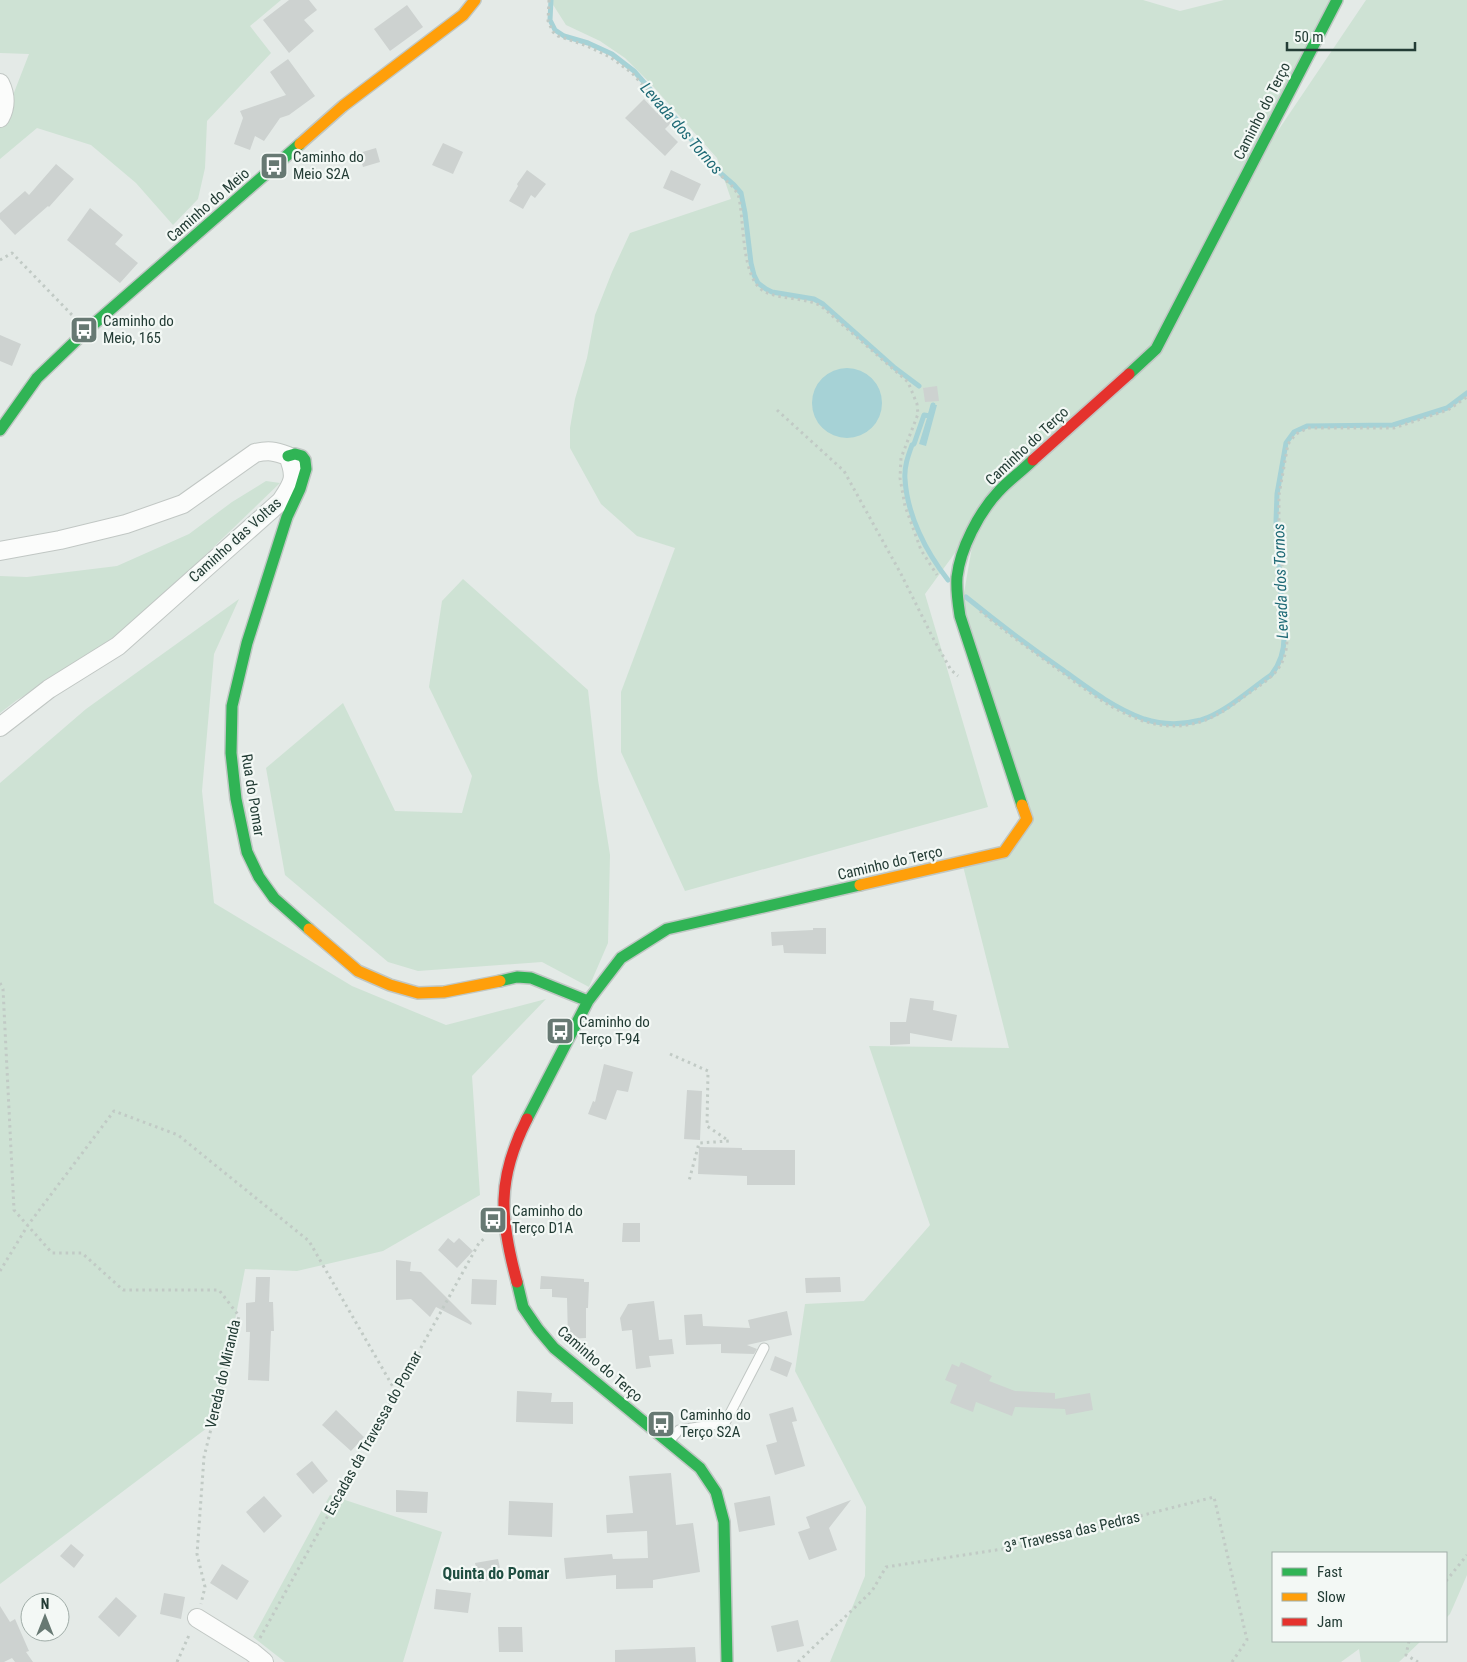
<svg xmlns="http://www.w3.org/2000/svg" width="1467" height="1662" viewBox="0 0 1467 1662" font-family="'Roboto Condensed',sans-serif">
<rect width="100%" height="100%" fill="#e4eae7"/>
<path fill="#cee2d4" d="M0,0H281L250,26L271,53L207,121L205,168L198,199L173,225L136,183L91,145L37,128L0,159V116L8,108L29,54L0,53Z
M550,0H1143L1180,11L1224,0H1337L1238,190L1366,0H1467V1575L1450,1614L1446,1618V1553H1273V1641H1421L1399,1662H1361L1359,1649L1341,1662H830L865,1576L866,1507L795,1371L805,1304L864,1301L930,1225L869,1046L1009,1048L962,862L1004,852L1027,819L960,616L976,524L925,594L988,807L685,891L621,752V692L675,548L637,536L601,504L570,448V428L575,399L587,358L595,315L612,272L630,233L731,199L717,158L651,84L625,58L600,41L566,25Z
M266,481L280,483L115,642L17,700L0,713V576L27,577L117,566L189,534L232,502Z
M463,579L588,690L598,780L610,855L608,943L589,987L542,962L418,971L388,962L285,875L266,768L343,703L395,811L462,813L472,776L429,687L442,601Z
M239,599L214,654L202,791L214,903L352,986L446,1025L546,999L472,1076L480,1195L383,1251L297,1271L245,1269L215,1422L0,1584V783L86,709Z
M330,1495L442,1532L403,1662H285L253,1637Z"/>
<path fill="#a6d2d6" d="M812 403a35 35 0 1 1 70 0a35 35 0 1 1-70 0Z
M931,405H937L926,446L919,444Z"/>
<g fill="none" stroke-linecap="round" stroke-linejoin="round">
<path stroke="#a6d2d6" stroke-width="5" d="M551,0L550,20L555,30L564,36L588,43L612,54L634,71L685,129L699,152L711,165L734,185L741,193L745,213L751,263L754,275L758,283L766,289L772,292L814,299L823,304L895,368L919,386
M933,405L930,416L924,415L914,444L912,445C908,456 904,467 905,479C907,515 926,552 948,580
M966,597C998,623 1030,647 1063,670C1089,689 1114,708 1144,719C1163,725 1182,725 1201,720C1226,712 1249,690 1271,675C1280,664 1284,653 1284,638L1276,521L1277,494L1286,443L1294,432L1307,426L1393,425L1447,408L1467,393"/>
</g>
<path fill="#cdd2d0" d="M289,0H309L317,10L304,20L314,31L289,53L263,20Z
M407,5L423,27L390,51L374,29Z
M288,59L315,96L289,115L280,118L264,141L255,136L250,150L234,144L243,118L240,111L286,95L270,72Z
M644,99L657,113L661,109L673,121L665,129L678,142L665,156L625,118Z
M443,143L463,152L453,174L432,165Z
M376,148L380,162L363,167L359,153Z
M56,164L74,179L49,207L48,206L15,235L0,219V213L25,191L29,195Z
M527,170L546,184L535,198L531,195L523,209L509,201L518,186L517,184Z
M671,170L701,184L693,201L663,188Z
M90,208L123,235L115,244L138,263L120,283L67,240Z
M0,335L21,344L12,366L0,361Z
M937,386L939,401L925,402L923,388Z
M813,928H826V954L784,953L783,945L772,946L771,932L813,930Z
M910,998L934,1001L933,1010L957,1015L952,1041L910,1033V1044L890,1045V1022H906Z
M604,1064L633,1072L628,1092L617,1090L606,1120L588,1114L593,1101L595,1102Z
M687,1090L702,1091L700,1140L684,1139Z
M699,1147L742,1148V1150H795V1185H747V1176L698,1174Z
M623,1223H640V1242H622Z
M448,1238L454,1243L459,1238L473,1251L457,1268L438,1250Z
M396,1260L411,1262L410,1271L421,1272L472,1323L471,1325L436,1307L430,1317L411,1299L396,1300Z
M541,1276L584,1279V1282H589L588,1308H586V1338L568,1339L567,1298L552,1297V1289H540Z
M256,1277H270L269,1302H273L274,1331H271L269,1381L248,1380L250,1332H246V1303L255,1302Z
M840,1277L841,1292L806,1293L805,1278Z
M472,1279L497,1280L496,1305L471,1304Z
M654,1301L659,1340L672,1339L674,1354L649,1356L651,1367L636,1369L632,1330L622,1331L620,1318L628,1304Z
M787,1311L792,1335L747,1345L757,1349L754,1354L721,1353V1344L686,1345L684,1315L702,1314L703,1326L750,1328L748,1320Z
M775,1356L792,1363L787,1377L770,1370Z
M961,1362L992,1376L989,1381L1015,1391L1055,1393V1399L1090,1393L1093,1410L1066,1415L1065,1409L1015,1407L1012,1416L976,1402L973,1412L950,1403L957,1385L945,1380L952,1364L959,1367Z
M517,1391L552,1393L551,1402H573V1424L516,1422Z
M793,1407L797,1421L792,1422L805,1466L775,1475L766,1445L777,1442L769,1414Z
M336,1410L364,1437L351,1451L322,1425Z
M312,1461L328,1481L313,1494L296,1474Z
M671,1473L676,1525L693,1523L700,1572L653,1580V1588L616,1589V1575L566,1579L564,1558L612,1554L613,1559L648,1558L647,1531L607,1533L606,1515L633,1513L629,1476Z
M396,1490L428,1492L427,1513L396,1512Z
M264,1496L282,1516L264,1533L246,1512Z
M770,1496L775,1525L739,1532L734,1503Z
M851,1500L829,1528L837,1550L809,1560L798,1532L810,1528L806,1517Z
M509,1501L553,1503L552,1537L508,1535Z
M71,1544L84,1555L74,1568L60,1556Z
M498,1559L502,1577L479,1582L475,1563Z
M222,1564L249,1581L237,1600L210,1583Z
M436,1589L471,1593L468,1613L434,1609Z
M164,1593L185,1597L181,1619L160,1614Z
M116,1597L137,1616L119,1637L98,1617Z
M0,1606L10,1622L15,1619L29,1651L26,1652L33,1662H15L12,1658L4,1662H0Z
M798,1620L804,1646L777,1652L771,1626Z
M498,1627H522L523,1652H499Z
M695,1647L696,1662H615V1650Z"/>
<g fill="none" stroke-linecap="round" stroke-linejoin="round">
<defs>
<path id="lane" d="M669,1441L679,1430L725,1423L764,1348"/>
<path id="street" d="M0,83C6,95 6,107 0,118
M0,551L60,540L126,524L183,504L255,453C269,450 274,451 288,456C297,478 293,483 281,501L118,646L49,689L0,727
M197,1618L252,1652L264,1662"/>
<path id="fast" d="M1129,374L1156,349L1337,0
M0,430L37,378L87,330L300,144
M288,456L295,454L302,456L305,460L306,469L300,489L287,517L247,643L232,706L231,753L236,799L247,852L259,877L274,898L309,929
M1022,805L960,616C958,603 956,591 957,577C960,549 979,512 999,491C1009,480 1022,471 1033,460
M500,981L517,977L531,978L588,1001
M527,1119L588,1001L621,958L667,929L860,885
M517,1282L523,1307L538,1329L554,1348L700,1468L716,1492L724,1522L727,1662"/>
<path id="slow" d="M300,144L343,106L463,15L475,0
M860,885L1004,852L1027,819L1022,805
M309,929L358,971L390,985L418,993L444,992L500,981"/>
<path id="jam" d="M1033,460L1129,374
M517,1282C500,1219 496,1180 527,1119"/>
</defs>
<use href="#lane" stroke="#c1c7c4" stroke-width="11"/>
<use href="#street" stroke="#c1c7c4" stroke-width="20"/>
<use href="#fast" stroke="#c0c7c4" stroke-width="14"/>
<use href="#slow" stroke="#c0c7c4" stroke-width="14"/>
<use href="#jam" stroke="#c0c7c4" stroke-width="14"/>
<path stroke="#c1cac5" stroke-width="3" stroke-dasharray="2.5 4" stroke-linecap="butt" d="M549,0L548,21L553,32L558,36L587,46L610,57L632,73L683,130L697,153L732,186L738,194C745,219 740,279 765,292C782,300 804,297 821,306L908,382L917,404L918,414L901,458L900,478L905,506L921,550L937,575
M0,260L12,253L74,317
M777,410L844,471L901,574L934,640L951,670L958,676
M980,611C1004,631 1028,648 1053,666C1088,691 1131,728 1177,726C1204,725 1224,712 1245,696C1269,679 1287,670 1287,638L1279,521V495L1288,444L1296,434L1308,428H1394L1448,410L1467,397
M0,983L3,989L14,1210L52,1253H82L123,1290H219L239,1316L204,1457L197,1554L205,1587L201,1604
M670,1054L708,1071L707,1126L729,1141L699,1143L689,1181
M0,1271L28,1225L114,1111L178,1135L309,1241L396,1392
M1446,1581L1467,1555
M260,1638L479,1243L486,1237
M1409,1641L1406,1655L1418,1662
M177,1662L190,1633
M798,1662L872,1591L886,1567L1022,1546L1214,1497L1247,1640L1232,1662"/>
<use href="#lane" stroke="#fbfcfb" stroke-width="9"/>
<use href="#street" stroke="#fbfcfb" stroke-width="18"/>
<use href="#fast" stroke="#30b455" stroke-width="11"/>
<use href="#slow" stroke="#ff9f0a" stroke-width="11"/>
<use href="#jam" stroke="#e5322d" stroke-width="11"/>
</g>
<defs>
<symbol id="bus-square" viewBox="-11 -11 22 22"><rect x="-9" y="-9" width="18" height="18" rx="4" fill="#677973" stroke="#f3f8f5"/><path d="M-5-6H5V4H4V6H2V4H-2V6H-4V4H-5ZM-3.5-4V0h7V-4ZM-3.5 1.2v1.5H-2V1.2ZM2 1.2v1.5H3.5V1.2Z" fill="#fff"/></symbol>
</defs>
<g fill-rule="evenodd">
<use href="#bus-square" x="258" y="150" width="32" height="32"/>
<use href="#bus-square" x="68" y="314" width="32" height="32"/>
<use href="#bus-square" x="544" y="1015" width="32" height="32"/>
<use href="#bus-square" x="477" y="1204" width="32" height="32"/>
<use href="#bus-square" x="645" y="1408" width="32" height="32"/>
</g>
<g text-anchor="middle" stroke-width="4.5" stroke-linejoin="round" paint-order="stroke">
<g font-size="15" fill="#233c35" stroke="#f3f8f5">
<text transform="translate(1262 111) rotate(-63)" y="5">Caminho do Terço</text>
<text transform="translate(208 205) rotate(-41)" y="5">Caminho do Meio</text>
<text transform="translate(1027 446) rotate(-43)" y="5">Caminho do Terço</text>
<text transform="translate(235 540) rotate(-42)" y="5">Caminho das Voltas</text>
<text transform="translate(253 795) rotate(81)" y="5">Rua do Pomar</text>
<text transform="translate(890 863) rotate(-13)" y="5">Caminho do Terço</text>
<text transform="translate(600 1364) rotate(41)" y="5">Caminho do Terço</text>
<text transform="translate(223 1374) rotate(-77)" y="5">Vereda do Miranda</text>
<text transform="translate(373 1433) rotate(-61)" y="5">Escadas da Travessa do Pomar</text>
<text transform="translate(1072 1532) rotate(-13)" y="5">3ª Travessa das Pedras</text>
</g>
<g font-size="15" fill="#233c35" stroke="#f3f8f5" text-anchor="start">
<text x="293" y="162">Caminho do<tspan x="293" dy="17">Meio S2A</tspan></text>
<text x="103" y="326">Caminho do<tspan x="103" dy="17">Meio, 165</tspan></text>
<text x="579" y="1027">Caminho do<tspan x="579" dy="17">Terço T-94</tspan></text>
<text x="512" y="1216">Caminho do<tspan x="512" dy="17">Terço D1A</tspan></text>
<text x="680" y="1420">Caminho do<tspan x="680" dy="17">Terço S2A</tspan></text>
</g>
<g font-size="16" font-style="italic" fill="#1f6a76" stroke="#f3f8f5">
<text transform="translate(682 128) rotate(49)" y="6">Levada dos Tornos</text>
<text transform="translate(1280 581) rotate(-92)" y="6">Levada dos Tornos</text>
</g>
<g font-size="16" font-weight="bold" fill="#1f4e41" stroke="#f3f8f5">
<text x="496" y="1579">Quinta do Pomar</text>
</g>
</g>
<rect x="1272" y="1552" width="175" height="90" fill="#f3f8f5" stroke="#a0ada8"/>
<rect x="1282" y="1568" width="25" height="8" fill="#30b455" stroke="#a0ada8"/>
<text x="1317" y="1577" font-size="15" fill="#233c35">Fast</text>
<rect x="1282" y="1593" width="25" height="8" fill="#ff9f0a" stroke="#a0ada8"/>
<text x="1317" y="1602" font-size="15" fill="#233c35">Slow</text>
<rect x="1282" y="1618" width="25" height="8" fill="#e5322d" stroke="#a0ada8"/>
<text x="1317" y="1627" font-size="15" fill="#233c35">Jam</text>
<g transform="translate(45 1617)"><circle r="24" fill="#f3f8f5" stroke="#a0ada8"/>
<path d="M0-4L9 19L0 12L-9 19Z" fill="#677973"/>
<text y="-8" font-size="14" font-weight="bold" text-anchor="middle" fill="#233c35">N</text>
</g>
<path d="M1287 42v8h128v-8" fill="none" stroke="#233c35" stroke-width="2.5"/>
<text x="1294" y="42" font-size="15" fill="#233c35" stroke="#f3f8f5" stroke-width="4" paint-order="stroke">50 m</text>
</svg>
